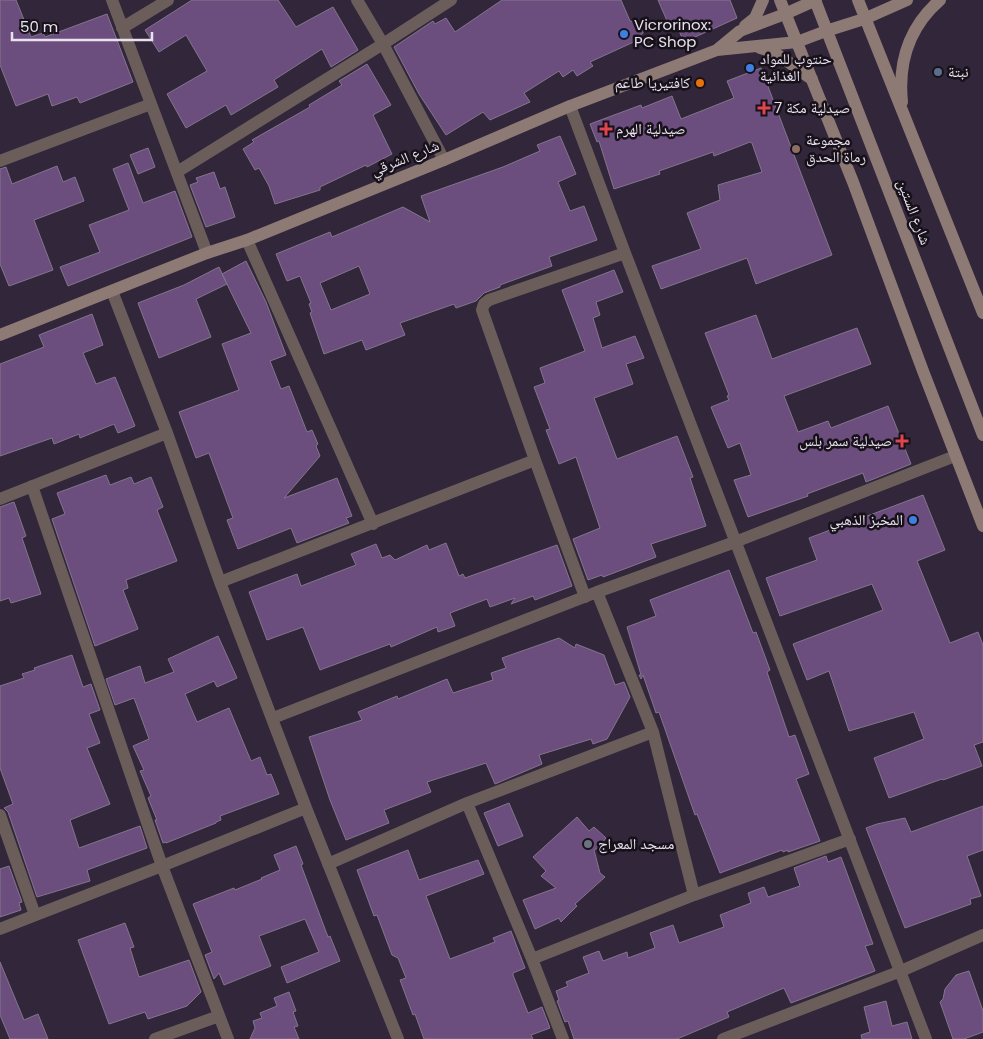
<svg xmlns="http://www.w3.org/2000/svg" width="983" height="1039" viewBox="0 0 983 1039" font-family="Poppins,'Noto Naskh Arabic',sans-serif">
<rect width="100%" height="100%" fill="#32263a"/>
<path fill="#6b4e7d" stroke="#83758d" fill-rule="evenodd" d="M0,0H16L31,37L43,33L45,37L107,14L133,82L80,103L77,97L52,106L48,94L16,106L0,65Z
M192,0H278L296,27L333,7L358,50L331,67L322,49L274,80L278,87L231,115L226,105L186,128L167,94L207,71L186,35L159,52L145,30Z
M502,0H621L630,21L648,25L638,40L590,62L593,66L577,76L573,70L563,77L559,71L524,93L530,102L490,120L483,112L446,135L419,94L394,47L433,21L435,24L446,18L455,32Z
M658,0H730L737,18L684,42L674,20L668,23Z
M367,64L391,105L373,115L392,154L367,167L366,165L320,187V190L275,204L269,186L259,168L255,170L243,149L254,142L252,140L310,107L309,105L342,85L339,81Z
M761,68L832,255L756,284L747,258L661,289L652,266L701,249L687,213L720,200L718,185L762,172L752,143L750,142L714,156L713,152L659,171L660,174L614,189L599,141L597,142L590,124L641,105L642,108L672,96L681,119L734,98L727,81Z
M560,136L576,174L558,182L570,211L584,206L597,240L549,257L552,266L500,285V287L484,293L476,301L456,308L454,304L400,323L405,335L366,350L362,340L324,354L310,313L312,312L309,304L311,303L300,276L287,281L276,254L330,232L332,237L403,207L430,222L421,196L503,167L540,151L537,145ZM359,266L370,294L331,310L320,283Z
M148,148L155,167L138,174L130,155Z
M128,163L143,203L175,191L192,237L68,286L60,267L100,252L89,225L129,210L113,169Z
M57,166L63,182L75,177L84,201L34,220L53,270L9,286L0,264V169L6,167L12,184Z
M214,172L220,189L225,187L235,217L206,227L190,185L198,182L196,178Z
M246,261L266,302L286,355L270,361L281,389L289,386L307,432L312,430L318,444L316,446L320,456L284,498L337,478L352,516L346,518L349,523L297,543L291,528L238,549L227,520L233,518L209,453L196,458L179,412L239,390L222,344L251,333L222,274Z
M219,267L227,284L196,299L211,337L159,358L138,303L184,285Z
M614,270L623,292L596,302L600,315L593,318L602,348L635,336L644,358L626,364L633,384L594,398L617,459L677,436L693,477L690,478L706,526L651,544L656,557L603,577L602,575L588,580L573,539L600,528L576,457L559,464L546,430L550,429L534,387L545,383L540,368L585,351L562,290Z
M92,314L103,345L83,353L96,384L115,377L135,426L118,433L114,424L80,438L79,434L54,444L52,438L0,456V364L44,347L39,335Z
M756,315L772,359L857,328L871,364L784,396L798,432L828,421L831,428L888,406L911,464L866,482L863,473L807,494L808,496L748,517L734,480L751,475L740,443L728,448L711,407L729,400L727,396L729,395L705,333Z
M106,475L110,485L131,477L134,484L151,477L163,507L157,510L177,561L126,580L128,588L123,590L138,629L95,646L52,519L65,514L57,493Z
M923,495L945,550L917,561L950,643L978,632L983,645V742L974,745L982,766L943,780L942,779L889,798L874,758L924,739L914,712L849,731L829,671L807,680L793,644L883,610L872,584L780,616L766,578L817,560L809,538Z
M14,502L26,536L22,538L41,594L11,603L9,598L0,601V507Z
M446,543L459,576L463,574L465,578L557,545L572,586L535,600L533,596L511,604L515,598L490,607L487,599L450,613L455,626L438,632L437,627L391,647L390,644L320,670L303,627L267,640L249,592L297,574L301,586L356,565L351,554L376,544L382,558L390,555L395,560L427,545L429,550Z
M729,570L753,633L756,632L770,670L767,672L789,737L795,735L809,774L796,779L820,841L788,852V850L783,852L782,850L720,873L697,814L695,815L659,712L656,713L643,675L641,679L639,675H641L627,627L656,616L650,600Z
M218,636L237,678L217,687L214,681L185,694L197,722L229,708L251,761L260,757L267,775L271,774L279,794L220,816L221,820L216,822V823L166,843V842L163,843L155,820H157L148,798L151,796L140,771L144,770L133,746L149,739L148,736L134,698L115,705L106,679L140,666L145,683L174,672L168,659Z
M559,638L575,648L576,644L604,655L615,685L624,682L630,697L607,739L593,744L591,739L539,755L542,764L495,784L486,763L427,782L431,792L384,810L389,823L346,840L330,800L309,737L362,720L358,712L397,696L398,699L447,679L453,693L493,680L491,673L506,668L502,658Z
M72,655L83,687L91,684L100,710L89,714L100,743L87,748L110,804L70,820L79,848L140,826L147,848L87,870L90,881L37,897L8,812L4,808L13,804L0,768V686L24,678L22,674L35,670L34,668Z
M509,803L523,836L498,846L484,813Z
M983,806V850L967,856L981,896L970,899L971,904L905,928L866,828L877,824L905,818L911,832Z
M577,817L589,831L594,827L606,838L598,848L594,850L600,873L605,877L575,904L577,906L561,922L559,918L535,929L523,900L556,888L541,876L546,871L533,857Z
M296,846L303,864L301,865L328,937L330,936L340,961L287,983L281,967L319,952L305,919L259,936L271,966L224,985L219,973L214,979L205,955L212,952L193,904L234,888L235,890L262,879L261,878L280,870L274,855Z
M408,850L419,880L478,860L484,874L426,896L450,959L495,942L493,938L511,931L525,968L513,973V975L528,1013L542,1007L550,1028L531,1035L533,1039H424L415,1014L413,1015L400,980L406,978L398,958L392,955L377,915L374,916L357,870Z
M826,856L828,862L841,857L873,944L865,946L875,971L791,1003L784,988L727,1012L729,1017L677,1039H574L568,1021L565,1022L557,1001L559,1000L556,991L568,986L566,982L589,973L583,957L599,951L603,961L627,952L628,958L655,948L650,933L673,925L679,943L724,927L720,915L751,903L748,893L764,887L768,897L800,886L794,868Z
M9,866L22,902L19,903L21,910L0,917V869Z
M125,923L134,947L130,948L139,977L189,960L201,992L187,1006L148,1019L145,1012L109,1024L78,940Z
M0,962L24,1020L38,1014L48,1039H10L0,1015Z
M969,971L983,1011V1032L964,1039H953L940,1002L943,999L945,989L956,975Z
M289,992L296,1011L293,1012L298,1026L294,1027L299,1039H250L255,1028L253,1021L262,1018L260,1013L277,1006L274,998Z
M886,1001L892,1026L907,1022L912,1039H862L861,1035L870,1032L864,1007Z"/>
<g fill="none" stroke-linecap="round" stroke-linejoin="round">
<path stroke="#6b5e5a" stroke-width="12" d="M112,0L207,253
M357,0L383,44L444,160
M122,28L168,0
M570,106L625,253L926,1039
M0,161L151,104
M177,172L383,44L451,0
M247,240L373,524
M112,291L167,433L220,582L306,808L398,1039
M32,486L162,866L228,1039
M0,499L167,433
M220,582L535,460
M597,592L653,732L694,895
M585,597L535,460L482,310L484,304L489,300L625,253
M273,718L597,592L735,542L955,456
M467,803L532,959L563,1039
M0,815L35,915
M328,864L467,803L653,732
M0,929L162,866L306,808
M532,959L694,895L850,839
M155,1039L219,1016
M723,1039L901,971L983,935"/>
<path stroke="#8e7a74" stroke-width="12" d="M780,0L853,182L923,371L983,526
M815,0L983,435
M858,0L983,313
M745,26L755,18L763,0
M760,48C784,54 792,67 812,79
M717,50L797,42L826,31L864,19L907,0
M902,102C898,62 909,27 940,0
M0,335L207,253L247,240L444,160L570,106L717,50L740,31L785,14L816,0"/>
</g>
<g fill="#3f7fe0" stroke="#17111a" stroke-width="2">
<circle cx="624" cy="34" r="5"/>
<circle cx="750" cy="68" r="5"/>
<circle cx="913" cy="520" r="5"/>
</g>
<circle fill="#5c6f8a" stroke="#17111a" stroke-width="2" cx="938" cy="72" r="5"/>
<circle fill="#e8710a" stroke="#17111a" stroke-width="2" cx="700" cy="83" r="5"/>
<g fill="#e0444e" stroke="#17111a" stroke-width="2">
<path d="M761.5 100.5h5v5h5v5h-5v5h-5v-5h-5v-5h5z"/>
<path d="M603.5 121.5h5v5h5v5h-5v5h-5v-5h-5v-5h5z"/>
<path d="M899.5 433.5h5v5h5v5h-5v5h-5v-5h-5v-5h5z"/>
</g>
<circle fill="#8d6e63" stroke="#17111a" stroke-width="2" cx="796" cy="149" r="5"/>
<circle fill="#6b7280" stroke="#17111a" stroke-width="2" cx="588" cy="844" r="5"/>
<g text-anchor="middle" stroke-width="5" stroke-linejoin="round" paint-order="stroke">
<g font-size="15" fill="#e9e1ef" stroke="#17111a" text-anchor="start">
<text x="634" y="30">Vicrorinox:<tspan x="634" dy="17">PC Shop</tspan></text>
<text x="760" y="64">حنتوب للمواد<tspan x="760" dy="17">الغذائية</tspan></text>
<text x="948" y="77">نبتة</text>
<text x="690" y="88" text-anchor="end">كافتيريا طاعم</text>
<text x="774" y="113">صيدلية مكة 7</text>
<text x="616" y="134">صيدلية الهرم</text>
<text x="806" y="145">مجموعة<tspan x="806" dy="17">رماة الحدق</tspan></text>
<text x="892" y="446" text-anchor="end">صيدلية سمر بلس</text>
<text x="903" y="525" text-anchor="end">المخبز الذهبي</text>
<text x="598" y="849">مسجد المعراج</text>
</g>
<g font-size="15" fill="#e9e1ef" stroke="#17111a">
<text transform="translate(405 158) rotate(-22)" y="5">شارع الشرقي</text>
<text transform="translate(914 212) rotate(69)" y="5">شارع الستين</text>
</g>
</g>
<path d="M12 32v8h140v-8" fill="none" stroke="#e9e1ef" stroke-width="2.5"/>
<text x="20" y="32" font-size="15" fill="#e9e1ef" stroke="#17111a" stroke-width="4" paint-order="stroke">50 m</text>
</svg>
